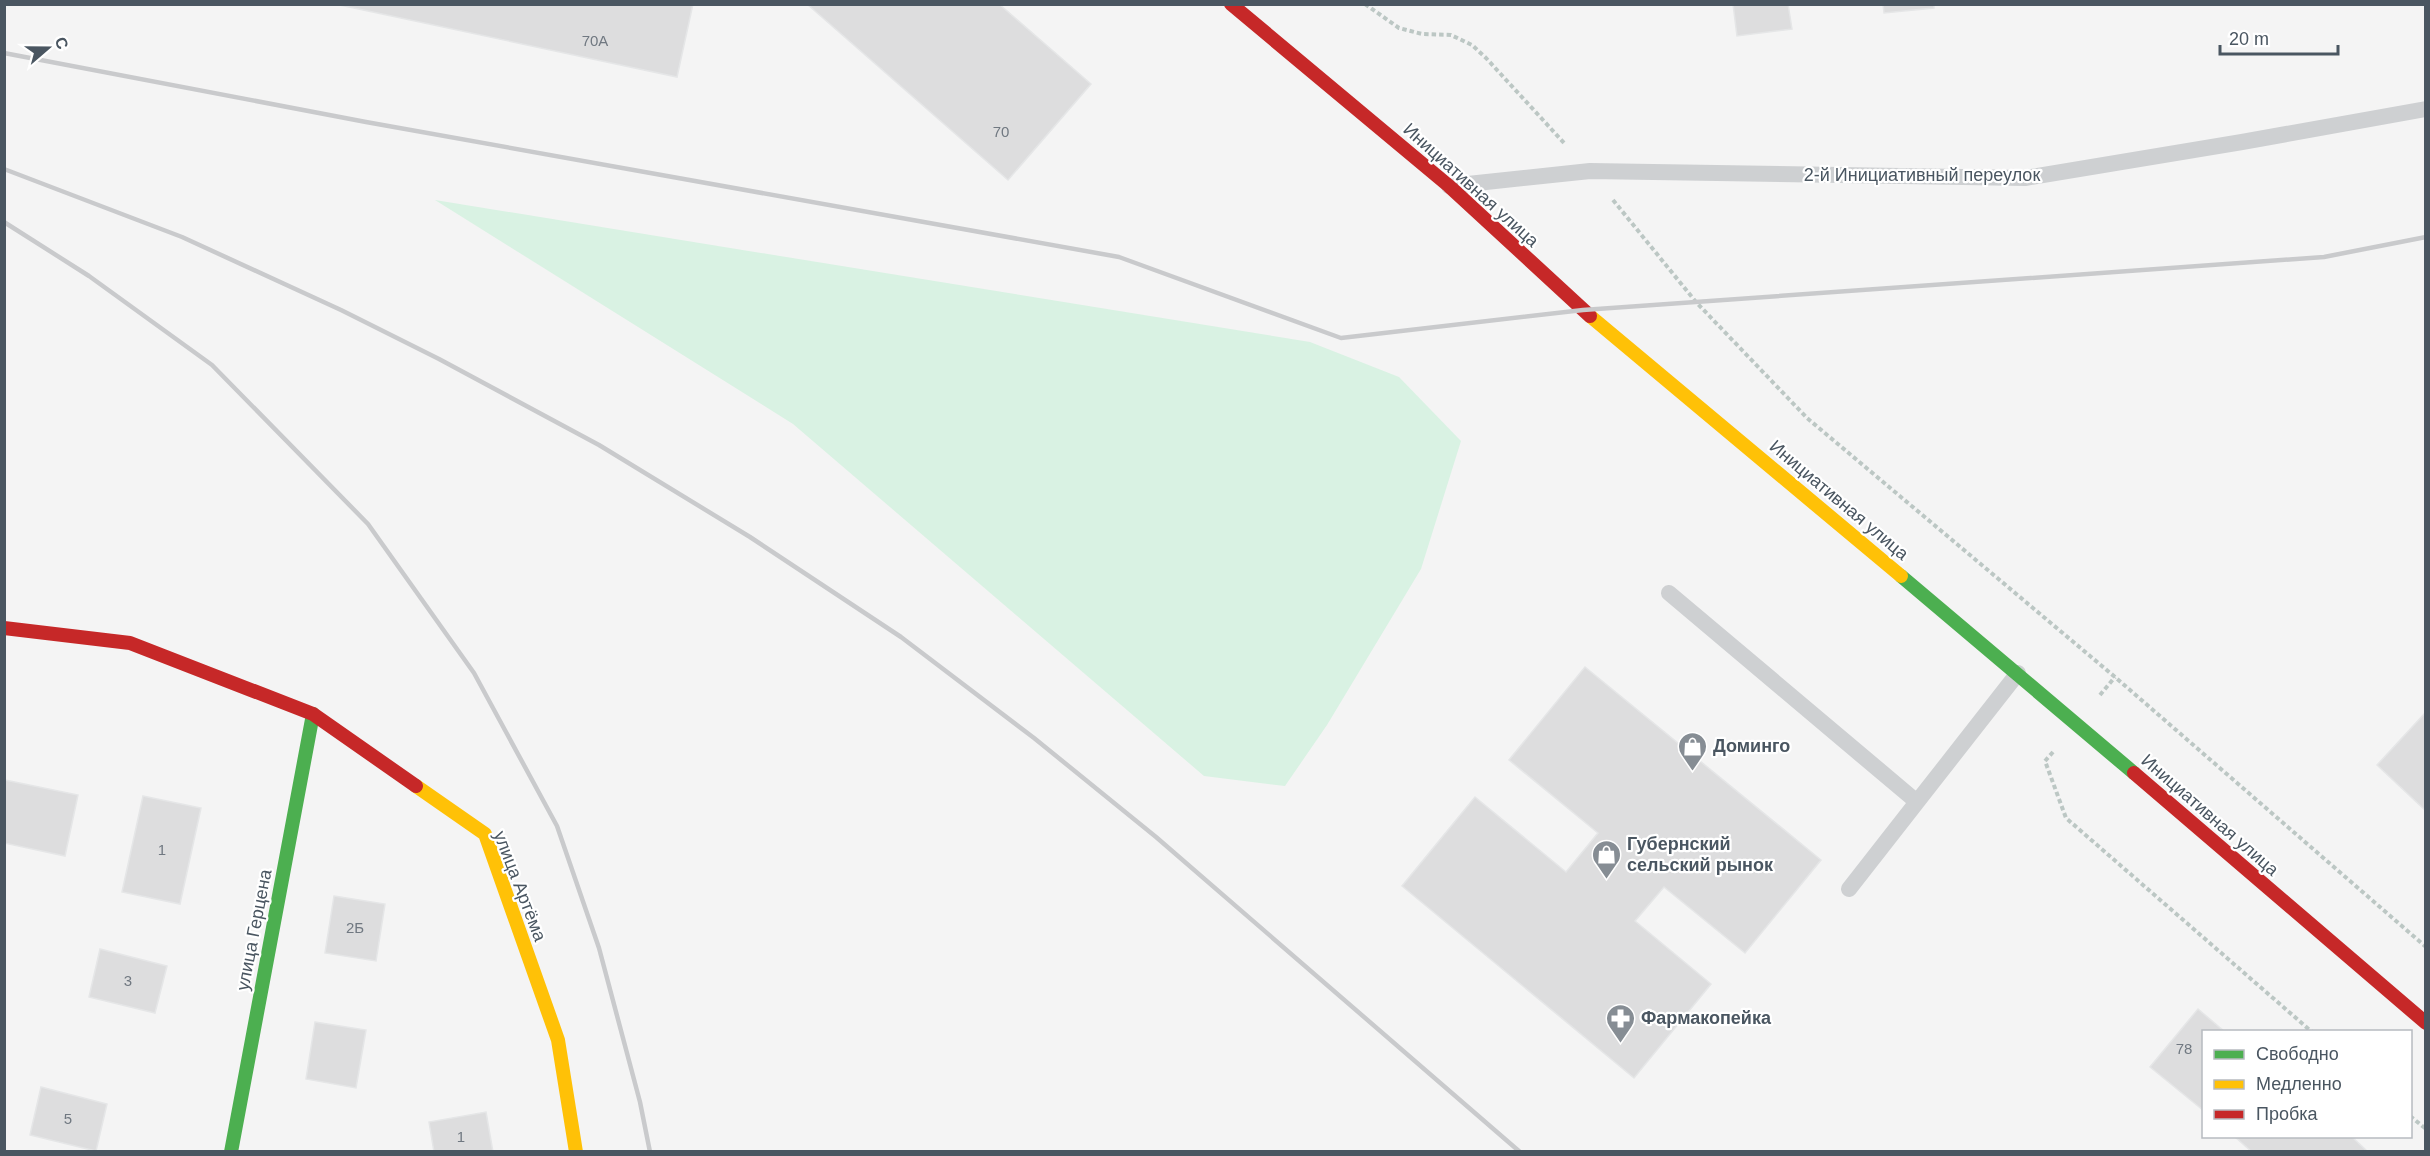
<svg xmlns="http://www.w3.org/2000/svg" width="2430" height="1156" viewBox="0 0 2430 1156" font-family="Arial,sans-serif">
<rect width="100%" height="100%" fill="#f4f4f4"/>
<path fill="#d9f2e3" d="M435,200L1310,342L1399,377L1461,441L1421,569L1327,725L1285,786L1204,776L793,424Z"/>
<path fill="#ddddde" stroke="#e5e6e7" stroke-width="1.5" d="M335,4H693L677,77Z
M807,4H999L1091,84L1008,180Z
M1733,4H1788L1792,29L1737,36Z
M1883,4H1934V8L1884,13Z
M1585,667L1821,860L1745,953L1664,887L1635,921L1711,984L1634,1078L1402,886L1475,797L1566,872L1598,833L1509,760Z
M2426,712V811L2377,765Z
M5,780L78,795L65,856L4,843Z
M143,796L201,808L180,904L122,892Z
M334,896L385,904L376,961L325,953Z
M100,949L167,966L155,1013L89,997Z
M2198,1009L2225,1032H2204V1111L2150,1067Z
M315,1022L366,1030L356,1088L306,1079Z
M41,1087L107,1104L96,1151L30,1135Z
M486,1112L493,1152H434L429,1122Z
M2234,1136H2351L2368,1152H2252Z"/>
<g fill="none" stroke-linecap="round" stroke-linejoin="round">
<path stroke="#bcc7c4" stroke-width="4" stroke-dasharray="4.5 3" stroke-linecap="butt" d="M1365,4L1399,28L1422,34L1451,35L1472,45L1486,58L1565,144
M1613,200L1696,302L1807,418L2115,677L2426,947
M2100,695L2115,677
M2053,752L2045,761L2066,818L2312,1032
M2410,1116L2426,1129"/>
<path stroke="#ced0d2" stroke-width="16" d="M1449,186L1590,171L2025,178L2242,142L2426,109
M1669,593L1917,802L2018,673
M1849,889L1917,802"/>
<path stroke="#4caf50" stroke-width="14" d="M1901,576L2134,773
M231,1152L313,714"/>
<path stroke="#ffc107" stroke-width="14" d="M1590,316L1901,576
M416,786L485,834L558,1040L576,1152"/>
<path stroke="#c62828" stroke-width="14" d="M1231,4L1449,186L1590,316
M4,628L130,643L313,714L416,786
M2134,773L2426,1023"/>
<path stroke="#c9cacc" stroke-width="4.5" d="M4,53L366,122L1119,257L1341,338L1583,310L2324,257L2426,237
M4,169L182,237L341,310L439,359L599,445L750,537L901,637L1034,738L1156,837L1520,1152
M4,222L89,276L212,365L368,524L474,673L557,826L599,948L640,1102L650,1152"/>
</g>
<defs>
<symbol id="shop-pin" viewBox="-11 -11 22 30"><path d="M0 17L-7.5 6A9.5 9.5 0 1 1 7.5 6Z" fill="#868d94" stroke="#fff"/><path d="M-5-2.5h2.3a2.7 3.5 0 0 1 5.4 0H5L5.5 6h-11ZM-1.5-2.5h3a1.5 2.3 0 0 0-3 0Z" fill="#fff"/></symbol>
<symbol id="pharmacy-pin" viewBox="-11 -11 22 30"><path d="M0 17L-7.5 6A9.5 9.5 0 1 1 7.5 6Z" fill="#868d94" stroke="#fff"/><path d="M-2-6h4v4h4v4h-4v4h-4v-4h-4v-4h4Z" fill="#fff"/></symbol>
</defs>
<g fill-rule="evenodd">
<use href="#shop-pin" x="1676" y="730" width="33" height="45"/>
<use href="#shop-pin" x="1590" y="838" width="33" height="45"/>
<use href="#pharmacy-pin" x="1604" y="1002" width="33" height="45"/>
</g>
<g text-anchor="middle" stroke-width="4.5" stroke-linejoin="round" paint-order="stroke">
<g font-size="15" fill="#707881">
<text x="595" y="46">70А</text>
<text x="1001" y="137">70</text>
<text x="162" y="855">1</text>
<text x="355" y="933">2Б</text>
<text x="128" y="986">3</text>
<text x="2184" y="1054">78</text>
<text x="68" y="1124">5</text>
<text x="461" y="1142">1</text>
</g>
<g font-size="18" fill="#4a5661" stroke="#fff">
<text x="1922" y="181">2-й Инициативный переулок</text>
<text transform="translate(1471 185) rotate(42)" y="6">Инициативная улица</text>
<text transform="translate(1839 500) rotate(40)" y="6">Инициативная улица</text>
<text transform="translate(2210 815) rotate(41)" y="6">Инициативная улица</text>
<text transform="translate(520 886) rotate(69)" y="6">улица Артёма</text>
<text transform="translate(254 930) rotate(-79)" y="6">улица Герцена</text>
</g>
<g font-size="18" font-weight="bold" fill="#4a5661" stroke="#fff" text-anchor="start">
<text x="1713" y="752">Доминго</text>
<text x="1627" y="850">Губернский<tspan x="1627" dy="21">сельский рынок</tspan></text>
<text x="1641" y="1024">Фармакопейка</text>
</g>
</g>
<rect width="2430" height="1156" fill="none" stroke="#4a5661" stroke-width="12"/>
<rect x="2202" y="1030" width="210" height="108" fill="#ffffff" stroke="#b7bbc0" stroke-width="1.5"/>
<rect x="2214" y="1050" width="30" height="9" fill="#4caf50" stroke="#b7bbc0" stroke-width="1.5"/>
<text x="2256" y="1060" font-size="18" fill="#4a5661">Свободно</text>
<rect x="2214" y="1080" width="30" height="9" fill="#ffc107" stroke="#b7bbc0" stroke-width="1.5"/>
<text x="2256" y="1090" font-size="18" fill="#4a5661">Медленно</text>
<rect x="2214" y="1110" width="30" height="9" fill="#c62828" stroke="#b7bbc0" stroke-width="1.5"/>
<text x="2256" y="1120" font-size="18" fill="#4a5661">Пробка</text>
<g transform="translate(48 48) rotate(70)" stroke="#ffffff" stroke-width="4.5" paint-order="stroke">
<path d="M0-4.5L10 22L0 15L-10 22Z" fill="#4a5661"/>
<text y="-9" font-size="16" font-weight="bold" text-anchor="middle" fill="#4a5661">С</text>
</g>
<path d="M2220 45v9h118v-9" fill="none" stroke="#4a5661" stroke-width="3"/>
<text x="2229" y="45" font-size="18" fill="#4a5661" stroke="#ffffff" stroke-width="4.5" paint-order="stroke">20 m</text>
</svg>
